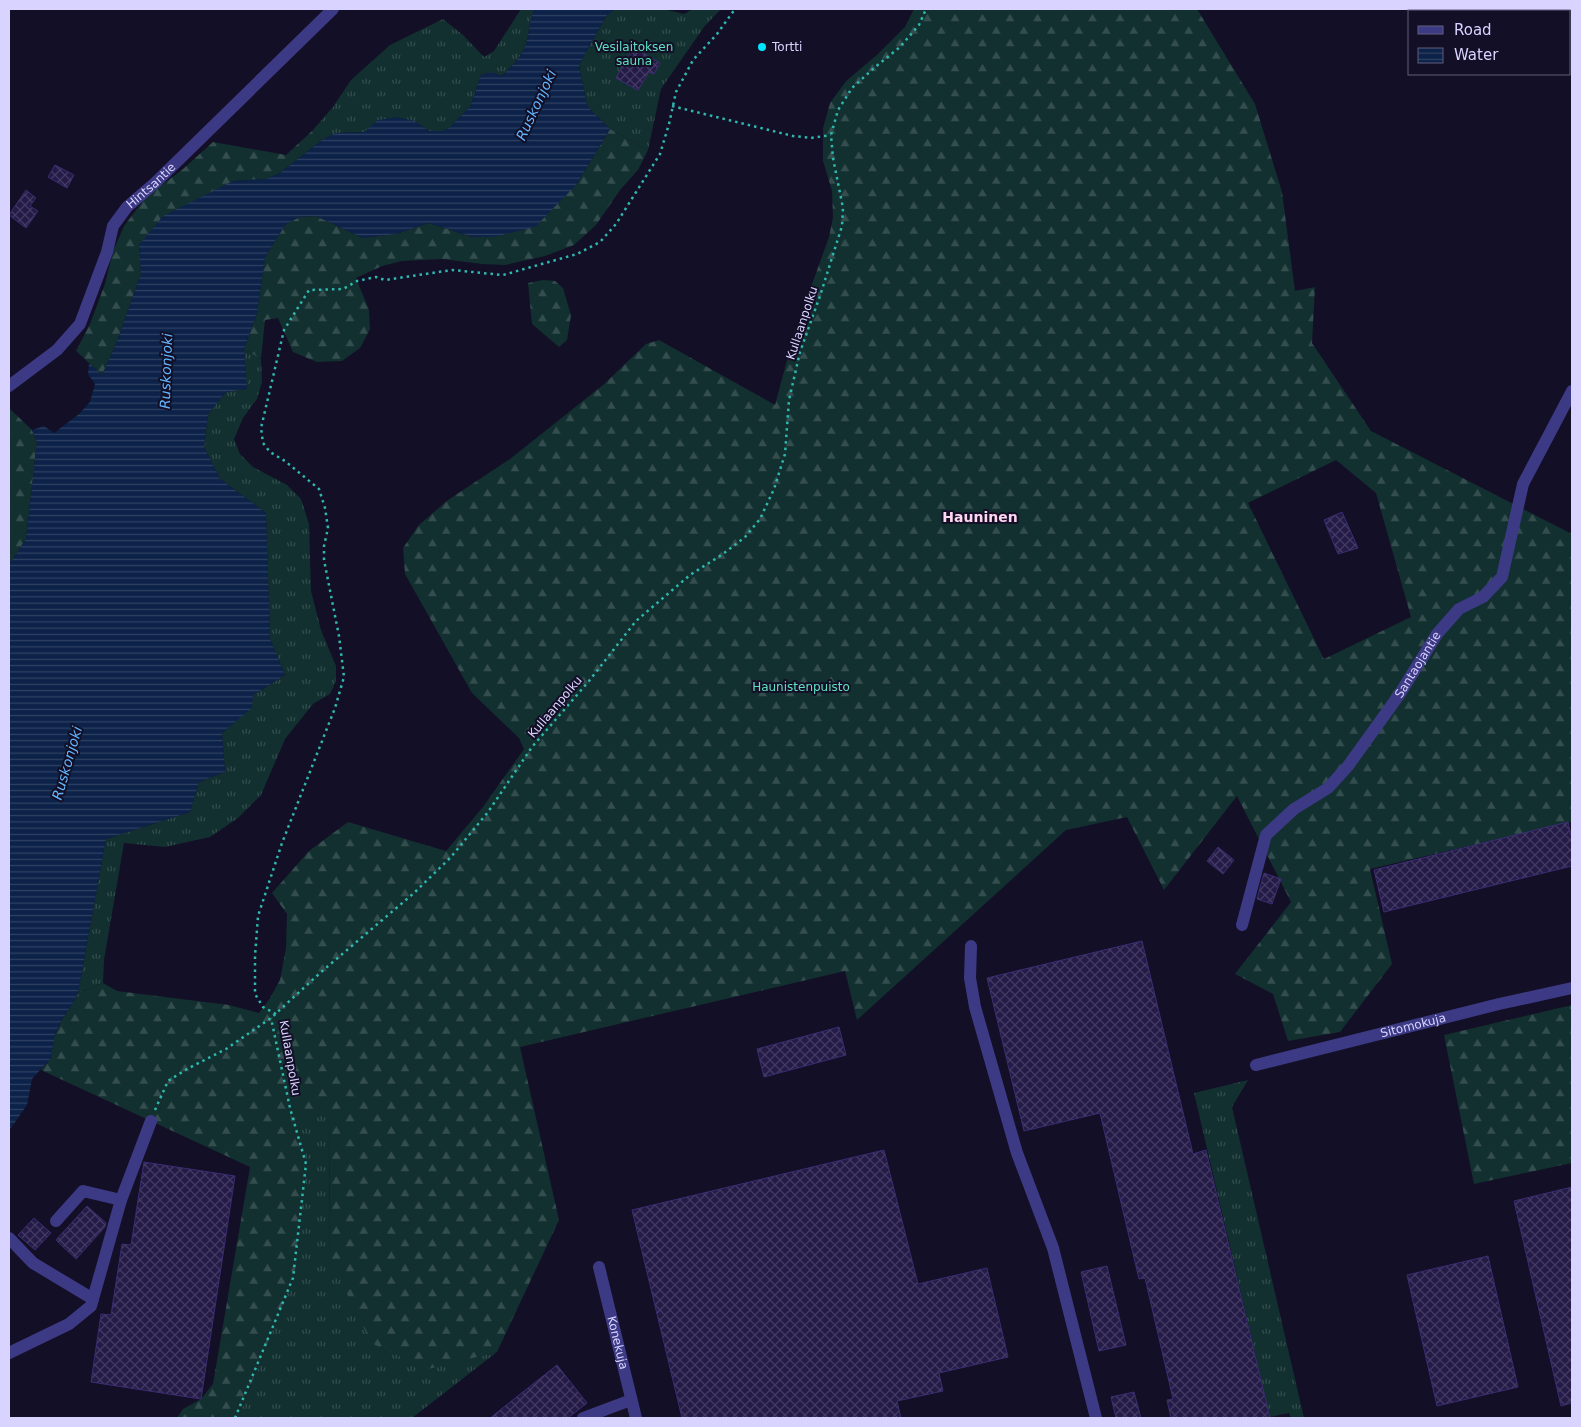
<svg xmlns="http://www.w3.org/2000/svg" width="1581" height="1427" viewBox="0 0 1581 1427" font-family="'DejaVu Sans',sans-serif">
<defs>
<pattern id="grass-tufts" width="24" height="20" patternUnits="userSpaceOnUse" patternTransform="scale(1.25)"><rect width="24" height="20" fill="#12302f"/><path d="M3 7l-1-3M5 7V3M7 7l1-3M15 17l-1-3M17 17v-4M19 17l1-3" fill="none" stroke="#344d4e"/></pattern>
<pattern id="forest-firs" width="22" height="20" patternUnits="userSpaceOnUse" patternTransform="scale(1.25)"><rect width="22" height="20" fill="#12302f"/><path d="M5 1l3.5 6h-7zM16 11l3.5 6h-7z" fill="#344d4e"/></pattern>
<pattern id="water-rules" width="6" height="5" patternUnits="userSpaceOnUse" patternTransform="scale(1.25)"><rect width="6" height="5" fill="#0c2248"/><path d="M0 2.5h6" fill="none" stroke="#2f4163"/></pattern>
<pattern id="building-cross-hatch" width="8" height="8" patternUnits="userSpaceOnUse" patternTransform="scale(1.25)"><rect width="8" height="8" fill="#241b47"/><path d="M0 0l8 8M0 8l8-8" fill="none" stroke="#433b63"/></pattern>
</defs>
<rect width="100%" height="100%" fill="#130f26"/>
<path fill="url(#grass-tufts)" d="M521,9H535C529,18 530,30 527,40C524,55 513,65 502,76L491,72L481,75L470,107L449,128L443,131H429L415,121L378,120L365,132L336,133L322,140L312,131L333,107L351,80L390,45L443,19L463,35L484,57L494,51Z
M615,9H663L684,14L693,9H721L704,27L661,89L648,150L610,129L587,106L579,65L606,16Z
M244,349L261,359L262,382L257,399L243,418L234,439L240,454L253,467L287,485L301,499L309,524L311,591L321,630L336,666V681L330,694L313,704L285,739L261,795L238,818L210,837L165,847L124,843L104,960L103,983L78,993L106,839L190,812L199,782L225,772L222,733L251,708L253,695L285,675L270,639L266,513L220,479L204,447L208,414L226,392L247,389Z
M1248,1080L1232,1107L1304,1418H1291L1289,1413L1270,1417L1194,1093Z
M287,1110H329L330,1258L428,1368L497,1352L412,1418H238L293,1278L306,1164Z"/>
<path fill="url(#forest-firs)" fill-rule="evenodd" d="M914,9H1197L1255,104L1282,192L1295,291L1315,287L1312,343L1371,431L1572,534V822L1370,869L1392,964L1340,1032L1288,1041L1273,994L1235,974L1291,902L1237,796L1164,890L1127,817L1066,830L857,1020L845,971L520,1047L559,1220L497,1352L428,1369L371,1343L330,1258L329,1110H288L306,1164L293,1278L238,1418H177L183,1409L201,1399L213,1384L250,1167L41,1070L51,1058L52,1049L54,1045V1038L61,1021L75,1000L78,993L103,983L117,991L229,1005L259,1013L270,998L280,980L286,948L287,914L272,893L309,851L348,822L446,851L483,807L524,749L519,738L472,693L405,574L403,548L419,525L448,500L510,459L603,385L646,344L659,340L775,405L794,334L829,237L833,217L832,191L823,161V128L830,103L846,81L878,54L905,27ZM1336,460L1376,493L1411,617L1324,659L1248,503Z
M610,129L648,150L638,170L620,190L596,225L574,245L545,256L505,265L482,264L442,259L402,261L382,266L356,278L369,310L370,329L360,348L342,361L317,362L293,352L278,318L265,320L261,359L244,349L257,313L265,257L285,225L299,217L316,216L363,238L396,234L429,223L472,237L576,185Z
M312,131L322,140L280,173L266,179L233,181L139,245L141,274L116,344L102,375L76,351L90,324L105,284L113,251L124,226L146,197L183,169L213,142L286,155Z
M543,280L555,281L563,288L571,315L567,340L559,347L532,324L528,283Z
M9,408L32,430L37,442L26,539L9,565Z
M1572,1005V1163L1474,1184L1444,1035Z"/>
<path fill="url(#water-rules)" d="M535,9H583L585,10L588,9H615L606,16L579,65L587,106L610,129L576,185L535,227L494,237H473L429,223L396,234L363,238L316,216L299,217L285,225L265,257L257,313L244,349L247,389L226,392L208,414L204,447L220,479L266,513L270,639L285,675L253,695L252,708L222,733L225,772L199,782L190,812L106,839L78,993L75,1000L61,1021L54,1037V1045L52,1049L51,1058L32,1079L27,1105L11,1128H9V565L26,539L37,442L32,430L44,426L54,433L79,414L90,402L95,384L88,374L89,363L102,375L116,344L141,274L139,245L163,216L233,181L266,179L280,173L322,140L336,133L364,132L378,120L397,117L415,121L429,131H443L449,128L470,107L481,75L491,72L502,76C513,65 524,55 527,40C530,30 529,18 535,9Z"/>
<path fill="url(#building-cross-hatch)" stroke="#3b2d73" d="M633,47L660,63L654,74L649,72L638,90L616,78Z
M55,165L74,175L67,188L48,177Z
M26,190L36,198L30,206L38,211L26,228L9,215Z
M1342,512L1358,548L1338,554L1324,520Z
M1568,822L1572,839V866L1384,912L1374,870Z
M1218,847L1234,860L1223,874L1207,861Z
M1264,873L1281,879L1272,904L1257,899Z
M1142,941L1193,1154L1206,1150L1270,1418H1171L1167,1400L1173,1399L1145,1278L1139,1279L1100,1113L1024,1131L987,978Z
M839,1027L846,1055L764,1077L757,1049Z
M884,1150L918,1284L987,1268L1008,1357L939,1373L943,1391L897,1401L901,1418H682L632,1210Z
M144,1162L235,1176L201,1399L91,1382L101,1314L111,1315L122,1244L131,1245Z
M1572,1187V1403L1561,1406L1514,1201Z
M87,1206L106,1223L105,1227L76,1259L56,1240Z
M34,1218L51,1233L35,1250L18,1235Z
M1488,1256L1518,1387L1437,1406L1407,1275Z
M1107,1266L1126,1345L1099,1351L1081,1272Z
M557,1365L587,1403L568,1418H490Z
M1134,1392L1141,1418H1116L1111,1397Z"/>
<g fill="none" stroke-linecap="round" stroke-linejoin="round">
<path stroke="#2fb8b0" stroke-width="2.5" stroke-dasharray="2.5 4" stroke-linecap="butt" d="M672,106L793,136L811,138L831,135
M276,1014L263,1007L255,994V956L258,916L282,843L335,708L344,677L339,636L324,560V546L328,528L325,508L319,489L285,461L270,452L263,443L261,428L284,330L309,290L343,289L357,281L376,277L385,280L452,270L503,275L577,254L600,242L616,224L660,154L669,124L676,92L693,60L717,34L735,9
M155,1110L168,1081L187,1069L226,1049L271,1018L320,973L414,893L451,857L488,812L532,747L589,681L636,621L690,575L723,554L745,537L760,519L774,489L785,454L789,400L800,352L820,296L842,226L843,208L833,158L831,135L838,110L852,88L874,68L900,47L919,25L926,9
M235,1418L293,1278L306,1164L290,1108L271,1018"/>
<g stroke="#3d3a85" stroke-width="12">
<path id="s1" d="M9,386L57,350L80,324L107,252L113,226L127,207L155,183L333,9"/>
<path id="s2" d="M1242,925L1266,835L1294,809L1328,788L1348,766L1399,695L1437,634L1459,609L1483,597L1502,577L1523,484L1572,391"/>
<path d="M971,946L970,978L975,1007L1017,1153L1053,1248L1096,1418"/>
<path id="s3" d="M1256,1065L1499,1004L1572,988"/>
<path d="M56,1221L83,1191L121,1200"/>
<path d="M9,1238L33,1263L93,1299"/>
<path id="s4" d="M599,1267L636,1418"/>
<path d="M9,1353L69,1324L91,1306L121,1200L151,1121"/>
<path d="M583,1418L631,1400"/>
</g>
</g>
<circle fill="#00e5ff" stroke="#130f26" stroke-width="2" cx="762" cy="47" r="5"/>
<g text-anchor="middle" stroke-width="4" stroke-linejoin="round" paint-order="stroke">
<g font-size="12" fill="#5fe0c0" stroke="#130f26">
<text x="634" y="51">Vesilaitoksen<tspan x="634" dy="14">sauna</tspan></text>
<text x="801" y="691">Haunistenpuisto</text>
</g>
<g font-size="12" fill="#d9d4ff" stroke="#130f26" text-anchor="start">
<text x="772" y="51">Tortti</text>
</g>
<g font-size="12" fill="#d9d4ff" stroke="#130f26">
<text dy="4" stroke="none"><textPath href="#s1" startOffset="254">Hintsantie</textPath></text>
<text transform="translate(802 323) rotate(-72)" y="4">Kullaanpolku</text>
<text dy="4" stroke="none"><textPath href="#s2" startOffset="324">Santaojantie</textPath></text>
<text transform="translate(555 707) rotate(-50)" y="4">Kullaanpolku</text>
<text dy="4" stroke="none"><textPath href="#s3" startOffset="162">Sitomokuja</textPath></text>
<text transform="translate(290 1058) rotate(80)" y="4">Kullaanpolku</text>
<text dy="4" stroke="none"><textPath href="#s4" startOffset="78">Konekuja</textPath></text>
</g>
<g font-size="14" font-style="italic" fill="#62b6ff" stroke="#130f26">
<text transform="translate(536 105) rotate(-65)" y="5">Ruskonjoki</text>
<text transform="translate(166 371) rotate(-88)" y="5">Ruskonjoki</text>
<text transform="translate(67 763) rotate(-74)" y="5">Ruskonjoki</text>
</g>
<g font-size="14" font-weight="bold" fill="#ffd6f0" stroke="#130f26">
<text x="980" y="522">Hauninen</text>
</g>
</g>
<rect width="1581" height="1427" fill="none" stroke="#d9d4ff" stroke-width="20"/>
<rect x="1408" y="10" width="162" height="65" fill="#130f26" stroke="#625e7d"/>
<rect x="1418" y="26" width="25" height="8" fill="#3d3a85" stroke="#625e7d"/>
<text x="1454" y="35" font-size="15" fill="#d9d4ff">Road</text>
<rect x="1418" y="48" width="25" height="15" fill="url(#water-rules)" stroke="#625e7d"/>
<text x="1454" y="60" font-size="15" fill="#d9d4ff">Water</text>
</svg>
